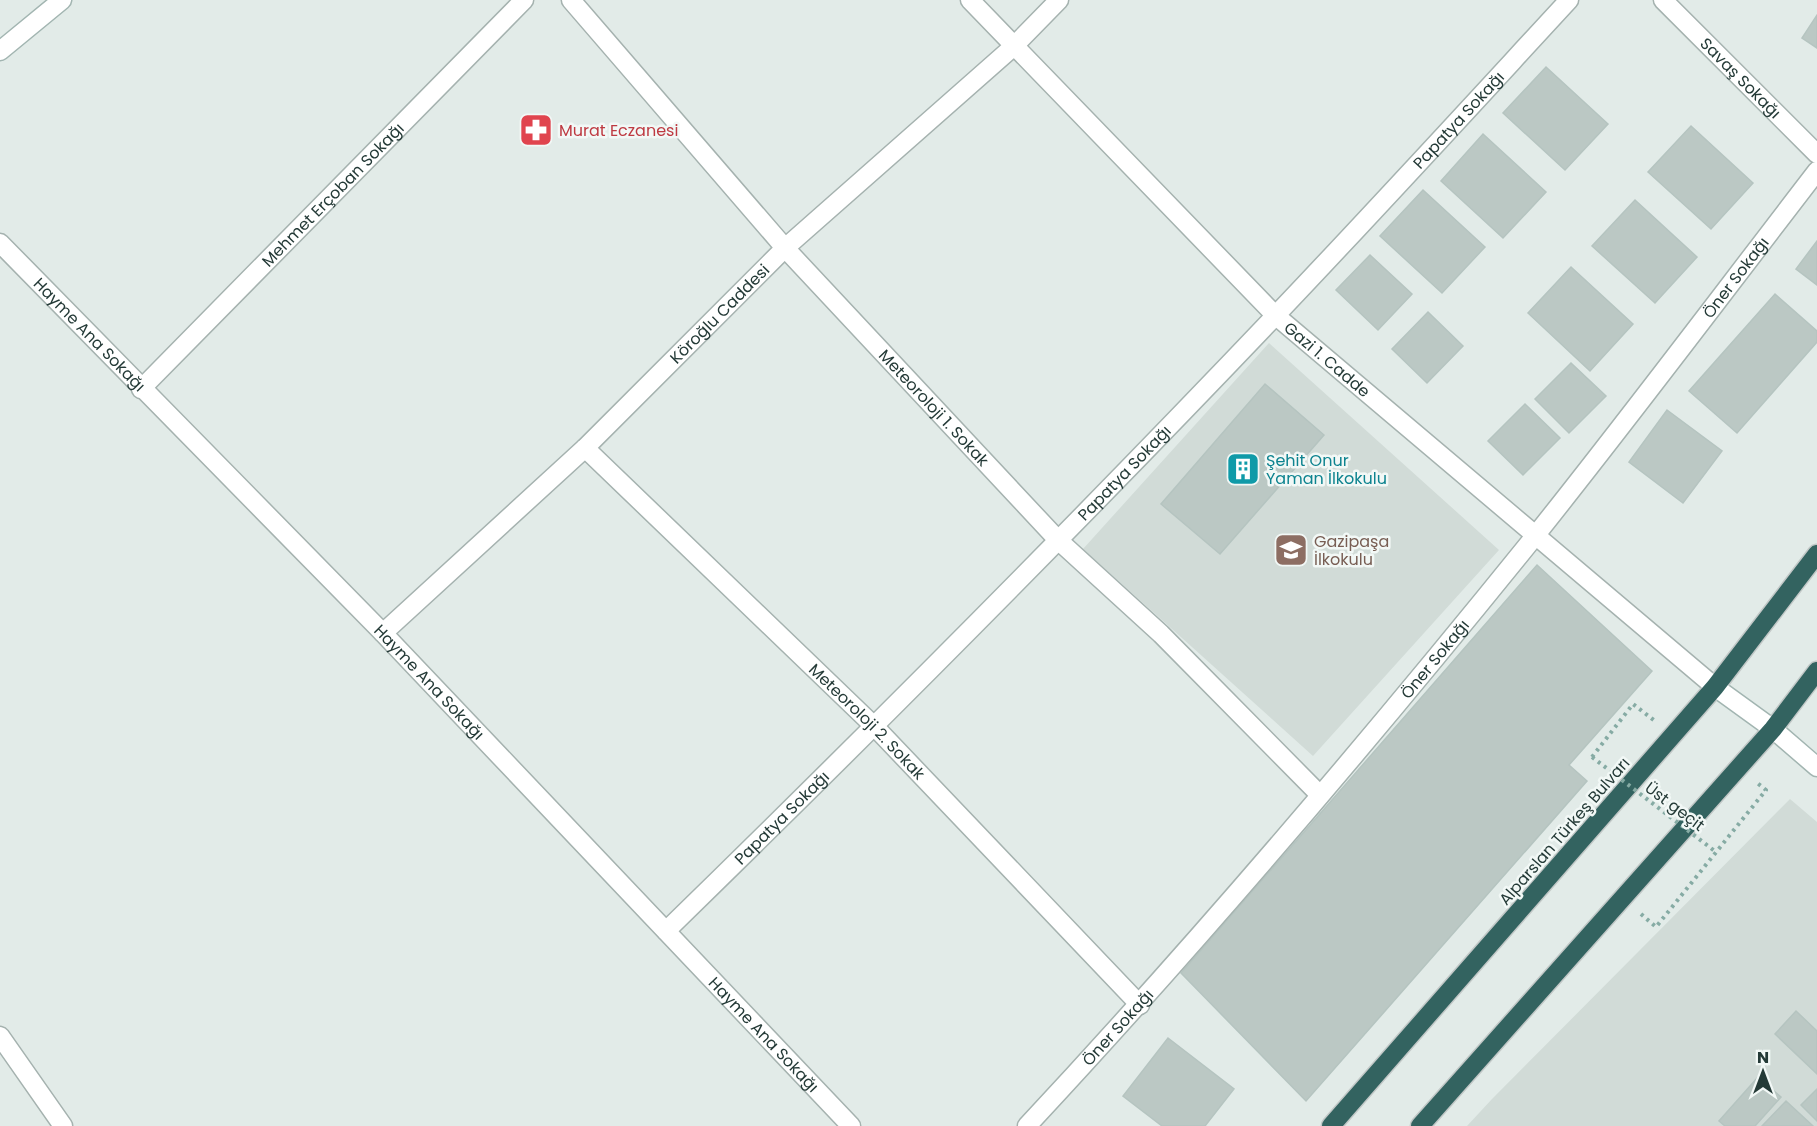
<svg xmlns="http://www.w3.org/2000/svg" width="1817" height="1126" viewBox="0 0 1817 1126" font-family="Poppins,sans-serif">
<rect width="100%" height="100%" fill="#e2ebe8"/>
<path fill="#d1dbd7" d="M1269,343L1499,550L1313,756L1083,549Z
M1790,799L1817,822V1126H1467L1492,1099Z"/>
<path fill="#bbc8c4" stroke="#b5c4c0" stroke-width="1.5" d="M1817,15V48L1802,38Z
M1546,67L1608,124L1565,170L1503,113Z
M1691,126L1753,183L1711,229L1648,172Z
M1483,134L1546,192L1503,238L1441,181Z
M1423,190L1485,247L1442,293L1380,236Z
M1635,200L1697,257L1655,303L1592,246Z
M1817,241V285L1796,269Z
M1370,255L1412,294L1378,330L1336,290Z
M1571,267L1633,324L1590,371L1528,313Z
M1775,294L1817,331V342L1737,433L1689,391Z
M1428,312L1463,346L1427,383L1392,349Z
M1571,363L1606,396L1569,433L1535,399Z
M1265,384L1324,435L1220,554L1161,504Z
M1525,404L1560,438L1523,475L1488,441Z
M1667,410L1722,451L1683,503L1629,462Z
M1537,565L1652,671L1569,765L1587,781L1306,1101L1181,973Z
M1796,1011L1817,1031V1074L1775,1034Z
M1168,1038L1234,1089L1205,1126H1162L1123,1096Z
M1758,1077L1781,1097L1755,1126H1725L1719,1121Z
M1817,1089V1121L1801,1105Z
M1786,1101L1813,1126H1762Z"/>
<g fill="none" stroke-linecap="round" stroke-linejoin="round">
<defs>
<g id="street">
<path id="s1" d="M571,0L785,248L1058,540L1161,634L1320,795"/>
<path id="s2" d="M970,0L1275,315L1715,687"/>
<path id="s3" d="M1663,0L1817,154"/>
<path id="s4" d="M0,243L383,633L851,1126"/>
<path id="s5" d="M141,389L524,0"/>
<path id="s6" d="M585,448L875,727L1140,1005"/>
<path id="s7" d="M383,633L585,448L785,248L1014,46L1059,0"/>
<path id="s8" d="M666,931C873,729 1077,524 1276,315C1375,211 1472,105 1569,0"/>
<path d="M0,1036L63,1126"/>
<path id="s9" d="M1027,1126C1204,936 1372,738 1535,536C1631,416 1723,293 1817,171"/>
</g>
<path id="secondary" d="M0,51L62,0
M1715,687L1773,729L1817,767"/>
<path id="highway" d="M1331,1126L1715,687L1817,554
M1420,1126L1773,729L1817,671"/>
</defs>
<use href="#street" stroke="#a5b2af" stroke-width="21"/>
<use href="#secondary" stroke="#a2b5b1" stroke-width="21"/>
<use href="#highway" stroke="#c2c8c7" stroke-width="21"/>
<path stroke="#86aba4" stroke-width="4" stroke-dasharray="3 4.5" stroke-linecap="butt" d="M1592,757L1633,704L1655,721
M1641,914L1656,927L1766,790L1756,782"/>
<use href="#street" stroke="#fff" stroke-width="18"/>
<use href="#secondary" stroke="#fff" stroke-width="18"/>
<use href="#highway" stroke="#336360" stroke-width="18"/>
<path stroke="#86aba4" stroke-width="4" stroke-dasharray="3 4.5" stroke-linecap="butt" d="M1592,757L1716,852"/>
</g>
<defs>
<symbol id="pharmacy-square" viewBox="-11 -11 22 22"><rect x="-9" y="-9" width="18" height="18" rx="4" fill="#e0444e" stroke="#f2f8f6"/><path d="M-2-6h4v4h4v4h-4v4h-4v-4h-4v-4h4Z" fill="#fff"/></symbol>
<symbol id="building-square" viewBox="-11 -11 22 22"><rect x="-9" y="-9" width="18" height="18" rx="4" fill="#0f9aa8" stroke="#f2f8f6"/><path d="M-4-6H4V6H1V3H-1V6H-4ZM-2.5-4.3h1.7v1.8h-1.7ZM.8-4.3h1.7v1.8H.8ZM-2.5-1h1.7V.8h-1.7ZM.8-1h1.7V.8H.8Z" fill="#fff"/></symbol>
<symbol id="school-square" viewBox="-11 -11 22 22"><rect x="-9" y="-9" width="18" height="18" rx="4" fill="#8d6e63" stroke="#f2f8f6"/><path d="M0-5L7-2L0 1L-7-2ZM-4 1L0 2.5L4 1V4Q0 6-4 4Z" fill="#fff"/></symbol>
</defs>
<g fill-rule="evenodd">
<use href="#pharmacy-square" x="517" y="111" width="38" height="38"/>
<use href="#building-square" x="1224" y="450" width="38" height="38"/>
<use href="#school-square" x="1272" y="531" width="38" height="38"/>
</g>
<g text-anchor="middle" stroke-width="5" stroke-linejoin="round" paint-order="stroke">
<g font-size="16" fill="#243a37" stroke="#f2f8f6">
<text dy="6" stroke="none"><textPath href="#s3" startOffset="110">Savaş Sokağı</textPath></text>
<text dy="6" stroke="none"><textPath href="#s8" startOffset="1134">Papatya Sokağı</textPath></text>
<text dy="6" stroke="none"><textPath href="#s5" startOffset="273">Mehmet Erçoban Sokağı</textPath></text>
<text dy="6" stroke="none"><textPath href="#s9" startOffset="1106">Öner Sokağı</textPath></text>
<text dy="6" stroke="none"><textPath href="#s7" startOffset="464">Köroğlu Caddesi</textPath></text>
<text dy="6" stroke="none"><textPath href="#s4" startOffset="128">Hayme Ana Sokağı</textPath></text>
<text dy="6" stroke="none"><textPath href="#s2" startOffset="507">Gazi 1. Cadde</textPath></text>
<text dy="6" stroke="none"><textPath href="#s1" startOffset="546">Meteoroloji 1. Sokak</textPath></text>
<text dy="6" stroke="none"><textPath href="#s8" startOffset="648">Papatya Sokağı</textPath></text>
<text dy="6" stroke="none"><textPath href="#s9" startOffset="620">Öner Sokağı</textPath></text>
<text dy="6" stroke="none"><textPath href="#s4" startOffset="614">Hayme Ana Sokağı</textPath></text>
<text dy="6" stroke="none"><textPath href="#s6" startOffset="393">Meteoroloji 2. Sokak</textPath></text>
<text transform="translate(1675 806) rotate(37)" y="6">Üst geçit</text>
<text dy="6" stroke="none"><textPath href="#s8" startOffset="162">Papatya Sokağı</textPath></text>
<text transform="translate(1564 831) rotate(-49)" y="6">Alparslan Türkeş Bulvarı</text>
<text dy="6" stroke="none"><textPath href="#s9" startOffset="134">Öner Sokağı</textPath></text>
<text dy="6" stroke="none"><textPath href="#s4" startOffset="1100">Hayme Ana Sokağı</textPath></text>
</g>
<g font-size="16" fill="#be3a42" stroke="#f2f8f6" text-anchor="start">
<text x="559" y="136">Murat Eczanesi</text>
</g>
<g font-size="16" fill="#0d838f" stroke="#f2f8f6" text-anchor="start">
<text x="1266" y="466">Şehit Onur<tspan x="1266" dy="18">Yaman İlkokulu</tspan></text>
</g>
<g font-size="16" fill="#785e54" stroke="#f2f8f6" text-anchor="start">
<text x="1314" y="547">Gazipaşa<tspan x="1314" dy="18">İlkokulu</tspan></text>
</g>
</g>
<g transform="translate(1763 1072)" stroke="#f2f8f6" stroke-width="4.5" paint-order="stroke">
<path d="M0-4.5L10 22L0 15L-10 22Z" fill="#243a37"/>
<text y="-9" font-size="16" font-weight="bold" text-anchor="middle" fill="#243a37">N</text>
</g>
</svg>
